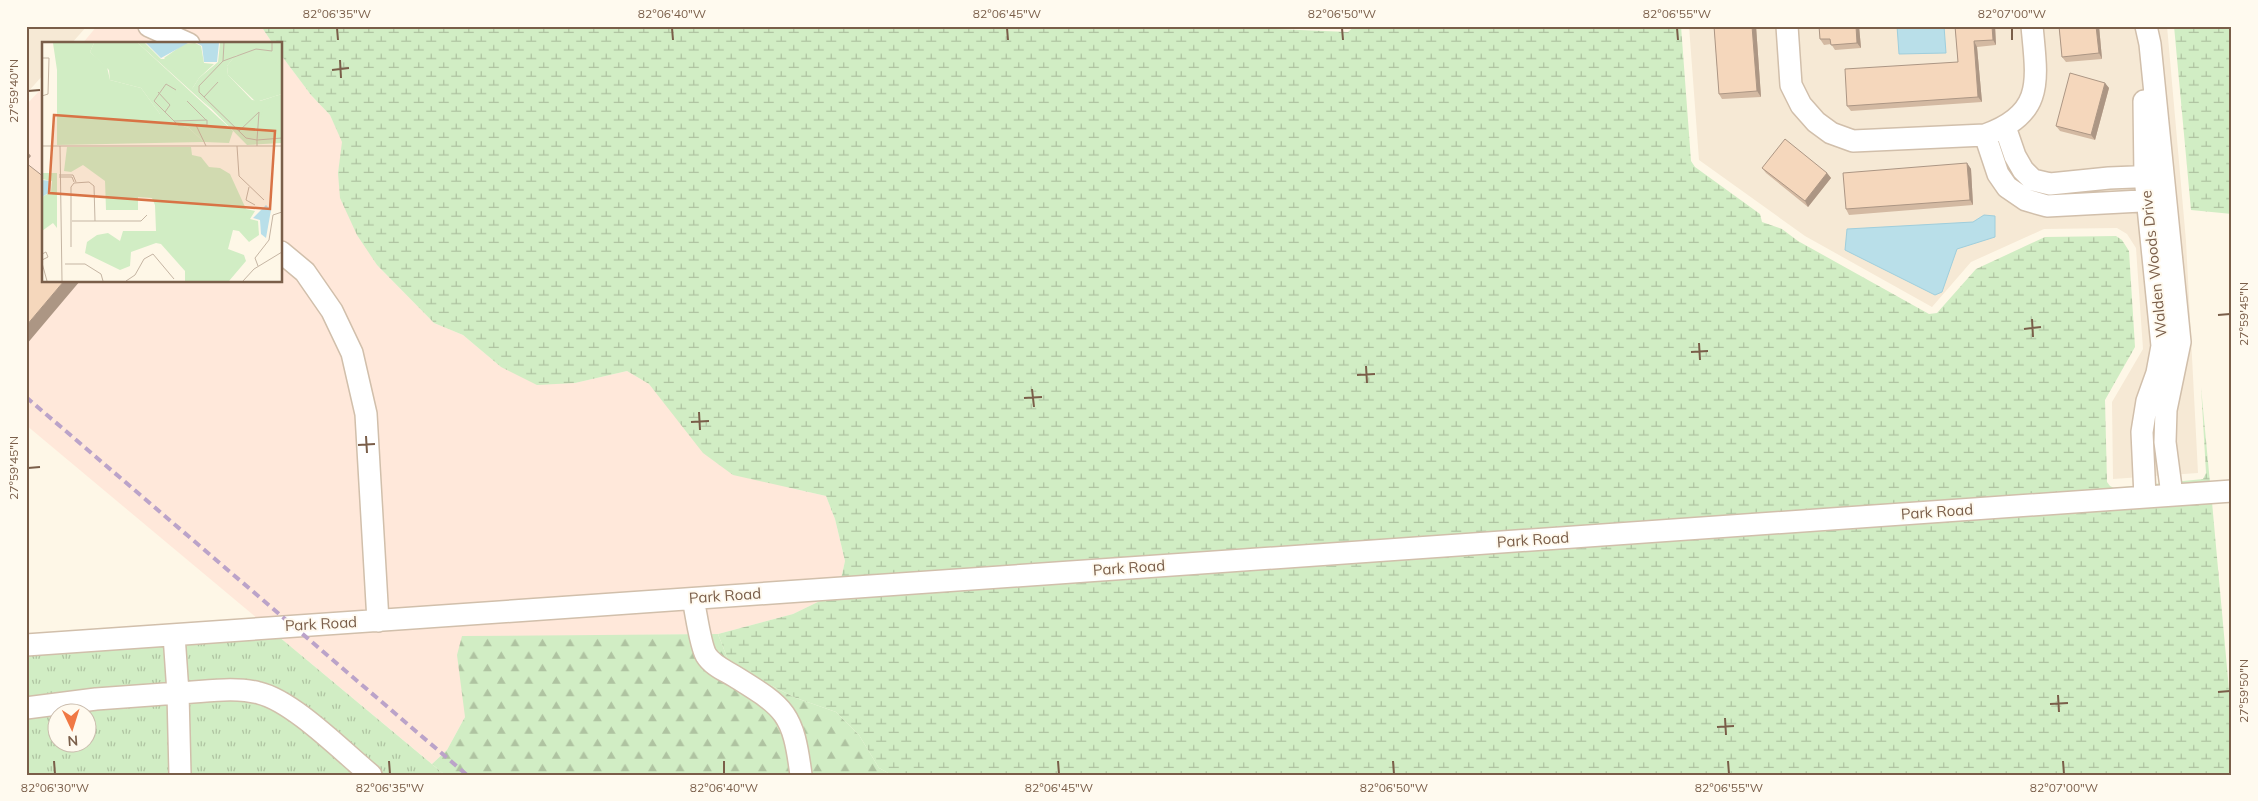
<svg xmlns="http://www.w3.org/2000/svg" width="2258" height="801" viewBox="0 0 2258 801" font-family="Mulish,sans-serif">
<defs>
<pattern id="forest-firs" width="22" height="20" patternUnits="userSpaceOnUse" patternTransform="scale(1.25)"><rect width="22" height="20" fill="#d1edc4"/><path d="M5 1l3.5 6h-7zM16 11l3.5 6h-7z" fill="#afc3a1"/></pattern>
<pattern id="wetland-marsh" width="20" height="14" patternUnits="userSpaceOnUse" patternTransform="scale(1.25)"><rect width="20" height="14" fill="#d1edc4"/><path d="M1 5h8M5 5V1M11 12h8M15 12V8" fill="none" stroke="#afc3a1"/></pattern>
<pattern id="park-tufts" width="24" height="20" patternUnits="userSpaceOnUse" patternTransform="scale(1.25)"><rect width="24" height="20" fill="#d1edc4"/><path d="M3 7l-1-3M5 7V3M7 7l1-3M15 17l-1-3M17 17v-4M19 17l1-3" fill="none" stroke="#afc3a1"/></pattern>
</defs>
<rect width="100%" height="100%" fill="#fef7e7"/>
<path fill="#f6e9d5" d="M26,26H87L71,44H44V74L26,94Z
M1689,26H2167L2186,241L2198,473L2113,479L2112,402L2143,349L2136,248L2127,234L2117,228L2044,229L1971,262L1932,307L1805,236L1699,160Z"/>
<path fill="#ffe8da" d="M97,26H261L273,44H82Z
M281,55L311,95L330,115L343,142L338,173L369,252L377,265L434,323L463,335L501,367L575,383L627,371L649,384L676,416L790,488L826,496L835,519L845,561L841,579L258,619L26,425V105L44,86V281H281Z
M824,599L793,614L718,634L462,637L465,717L447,750L432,764L278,636Z"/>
<path fill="url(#forest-firs)" d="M718,634L730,665L796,698L836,712L859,735L879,768L892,775H445L432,764L447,750L465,717L457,655L462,636Z"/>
<path fill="url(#wetland-marsh)" d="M261,26H1209L1348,32L1355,26H1681L1691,161L1695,167L1760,214L1762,222L1782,229L1798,241L1929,314L1937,313L1976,269L2045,237L2116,236L2122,240L2129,251L2135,347L2105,400L2107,482L2110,486L2114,488L2203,479L2206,473L2201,387L2210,483L841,579L845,561L835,519L826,496L733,475L703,453L649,384L627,371L575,383L537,385L501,367L463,335L434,323L377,265L357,235L340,198L338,173L342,142L330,115L311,95L281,55V44H273Z
M2174,26H2232V214L2191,210Z
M2212,502L2232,723V775H892L879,768L859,735L836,712L796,698L730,665L718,634L793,614L824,599Z"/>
<path fill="url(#park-tufts)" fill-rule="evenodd" d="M278,636L445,775H26V655ZM58,714H88V744H58Z"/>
<path fill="#b9dfe9" stroke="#9fcedc" d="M1897,26H1944L1946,53L1899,54Z
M1984,215L1995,216V237L1957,249L1942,292L1935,295L1845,250L1847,229L1973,222Z"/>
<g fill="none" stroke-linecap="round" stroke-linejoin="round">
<defs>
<path id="minor" d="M149,26L189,44
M1787,26L1791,85L1801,105L1816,122L1831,133L1853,141L1985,135C2045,114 2037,80 2032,26
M2146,26L2150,44L2180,342L2166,410L2165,442L2172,495
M2144,101L2145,177L2162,346L2157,373L2147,401L2142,432L2145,497
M2005,127L2015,156L2023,170L2033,180L2050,184L2109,178L2159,176
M1985,135L1998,174L2007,187L2026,200L2047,206L2160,200
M281,252L305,272L332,311L352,353L366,414L378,621
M693,599C696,612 700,644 706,655C712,665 724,670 734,676C786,708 793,713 801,775
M174,635L178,693C204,692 234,686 259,693C293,701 342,751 371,775
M26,645L2232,491
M26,708L96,699L178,693L180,775"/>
</defs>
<use href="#minor" stroke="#d1bfab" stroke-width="24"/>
<use href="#minor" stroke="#fff" stroke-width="21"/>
<path stroke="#bba3c9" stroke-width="4" stroke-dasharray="8 5" stroke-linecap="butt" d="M26,397L467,775"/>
</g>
<path fill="#d3b9a2" d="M1714,26H1756L1761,97L1722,99L1719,94Z
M1819,26H1859L1861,48L1835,50L1831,44L1824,45L1820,39Z
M1955,26H1995L1996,45L1977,47L1982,102L1851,111L1847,106L1958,62Z
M2059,26H2099L2102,59L2066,62L2062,57Z
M2105,83L2109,88L2095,140L2060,131L2056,126Z
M1967,163L1971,169L1973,205L1849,215L1846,209Z
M1762,168L1827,173L1831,178L1808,207L1766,173Z"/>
<path fill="#ac9684" d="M1752,26H1756L1761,97L1757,91Z
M1856,26H1859L1861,48L1857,43Z
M1992,26H1995L1996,45L1993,40Z
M2096,26H2099L2102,59L2099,53Z
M1974,41L1977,47L1982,102L1978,97Z
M2105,83L2109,88L2095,140L2091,135Z
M26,150L31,156L26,162Z
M1967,163L1971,169L1973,205L1970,200Z
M1827,173L1831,178L1808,207L1805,201Z
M64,281H80L26,345V326Z"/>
<path fill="#f5d7bc" stroke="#ac9684" d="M1714,26H1752L1757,91L1719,94Z
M1819,26H1856L1857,43L1831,45L1830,39H1820Z
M1955,26H1992L1993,40L1974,41L1978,97L1847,106L1845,69L1958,62Z
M2059,26H2096L2099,53L2062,57Z
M2070,73L2105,83L2091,135L2056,126Z
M1785,139L1827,173L1805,201L1762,168Z
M26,163L44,177V281H64L26,326Z
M1967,163L1970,200L1846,209L1843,173Z"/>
<path fill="none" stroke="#7a5e49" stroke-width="2" d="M337,28L338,40M672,28L673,40M1007,28L1008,40M1342,28L1343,40M1677,28L1678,40M2012,28V40M340,60L341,78M332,70L349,68M28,91L40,90M2218,315L2230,314M2032,319L2033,337M2024,329L2041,327M1699,343L1700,360M1691,352L1708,351M1366,366L1367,383M1357,375L1375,374M1032,389L1034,407M1024,398L1042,397M699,412L700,430M691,422L709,421M366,436L367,453M358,445L375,444M28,468L40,467M2218,692L2230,691M2058,695L2059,712M2050,704L2068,703M1725,718L1726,735M1717,727L1734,726M54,761L55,774M389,761L390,774M724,761V774M1058,761L1059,774M1393,761L1394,774M1728,761L1729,774M2063,761L2064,774"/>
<g text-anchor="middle" stroke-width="4" stroke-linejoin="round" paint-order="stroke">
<g font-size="15" fill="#7a5e49" stroke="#fffaef">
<text transform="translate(2154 264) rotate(-96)" y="5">Walden Woods Drive</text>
<text transform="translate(1937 512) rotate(-4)" y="5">Park Road</text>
<text transform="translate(1533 540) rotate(-4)" y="5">Park Road</text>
<text transform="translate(1129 568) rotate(-4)" y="5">Park Road</text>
<text transform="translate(725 596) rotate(-4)" y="5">Park Road</text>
<text transform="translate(321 624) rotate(-3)" y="5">Park Road</text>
</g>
</g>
<g transform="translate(42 42)">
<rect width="240" height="240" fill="#fef7e7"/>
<path d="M96,1H103L119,17H124L169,67Z" fill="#d1edc4"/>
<path d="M52,1H96L191,89L187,101L162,100L147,86L130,80V76L118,72L99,46L68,38L67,28L48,10Z" fill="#d1edc4"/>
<path d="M11,1H52L48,10L65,25L68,38L99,46L118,72H130V80L147,86L162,100L15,103V28ZM153,1L159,4L162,21L172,22L157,36L150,47L122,16L142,2ZM209,7H219L240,25V52L214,60L186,33L185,24L192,15ZM15,105V114V105H149L150,113L159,115L167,125L178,126L188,132L204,167L213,169L208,177L216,179L217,193L207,200L197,189L191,188L186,207L202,213L204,219L187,239H143V229L119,202L114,201L89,210L88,224L78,228L43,211L45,200L55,193L66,191L78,199L81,189H114L113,163L110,156L96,155V168H64L63,139L41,123L29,130L22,129L25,105ZM0,131H15V186L11,181L0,189V155L9,150L10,139L0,137Z" fill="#d1edc4"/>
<path d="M178,1H240V26L218,7L193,14L185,24L186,33L210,58L218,59L240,52V101L205,103L150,47L157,36L176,20Z" fill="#d1edc4"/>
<path d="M240,53V89L225,91L217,86L221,66L227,65L230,55Z" fill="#d1edc4"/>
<path d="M104,1H146L119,16ZM155,1H177L175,20H162L160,4ZM0,138L9,139L8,150L0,155ZM224,163L229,168L224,196L219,192L218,178L211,176Z" fill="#b9dfe9"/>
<path fill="none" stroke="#c5b5a3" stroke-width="1" d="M182,1L181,19L157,44V50L204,96L215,98V104M0,16H7L6,52L0,54M181,19L214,7L230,9V1M134,48L124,42L112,59L136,83H154L164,104M116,50L128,63L123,70M162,55L176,40M145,59L164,78M132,79L165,78V83H154M197,89L217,70L215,98L240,96M0,104H240M18,104L20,239M195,104L197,134L222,158M17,133H31L34,140M17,135H30L32,140M207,145L204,158L213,163M30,179H99L105,173M29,205V145L32,141L47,140L52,144L53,179M0,212L4,210L6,215L0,218M0,221L5,239M23,222H43L59,232L61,239M216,224L213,216L227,198L231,173L240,170M84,239L93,233L102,217L111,212L132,237M201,239L212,227L240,210"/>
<path fill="#d87345" fill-opacity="0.15" stroke="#d87345" stroke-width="2.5" d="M12,73L233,89L228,167L7,151Z"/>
<rect width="240" height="240" fill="none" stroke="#7a5e49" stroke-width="2.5"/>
</g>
<rect width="2258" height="801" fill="none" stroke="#fffaef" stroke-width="55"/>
<g transform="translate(72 728) rotate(176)"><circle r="24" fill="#fffaef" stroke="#cabcad"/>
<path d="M0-4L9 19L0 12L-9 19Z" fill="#f07844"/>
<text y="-8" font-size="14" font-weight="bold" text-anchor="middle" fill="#7a5e49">N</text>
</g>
<rect x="28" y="28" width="2202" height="746" fill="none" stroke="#7a5e49" stroke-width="2"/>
<g font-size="12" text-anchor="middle" fill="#7a5e49">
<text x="337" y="18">82°06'35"W</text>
<text x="672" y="18">82°06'40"W</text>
<text x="1007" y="18">82°06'45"W</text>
<text x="1342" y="18">82°06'50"W</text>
<text x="1677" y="18">82°06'55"W</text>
<text x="2012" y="18">82°07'00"W</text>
<text transform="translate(14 91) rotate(-90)" y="4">27°59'40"N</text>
<text transform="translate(2244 314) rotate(-90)" y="4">27°59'45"N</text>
<text transform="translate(14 468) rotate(-90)" y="4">27°59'45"N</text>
<text transform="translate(2244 691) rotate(-90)" y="4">27°59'50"N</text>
<text x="55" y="792">82°06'30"W</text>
<text x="390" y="792">82°06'35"W</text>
<text x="724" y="792">82°06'40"W</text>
<text x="1059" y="792">82°06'45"W</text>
<text x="1394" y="792">82°06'50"W</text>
<text x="1729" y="792">82°06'55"W</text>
<text x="2064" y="792">82°07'00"W</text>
</g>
</svg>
